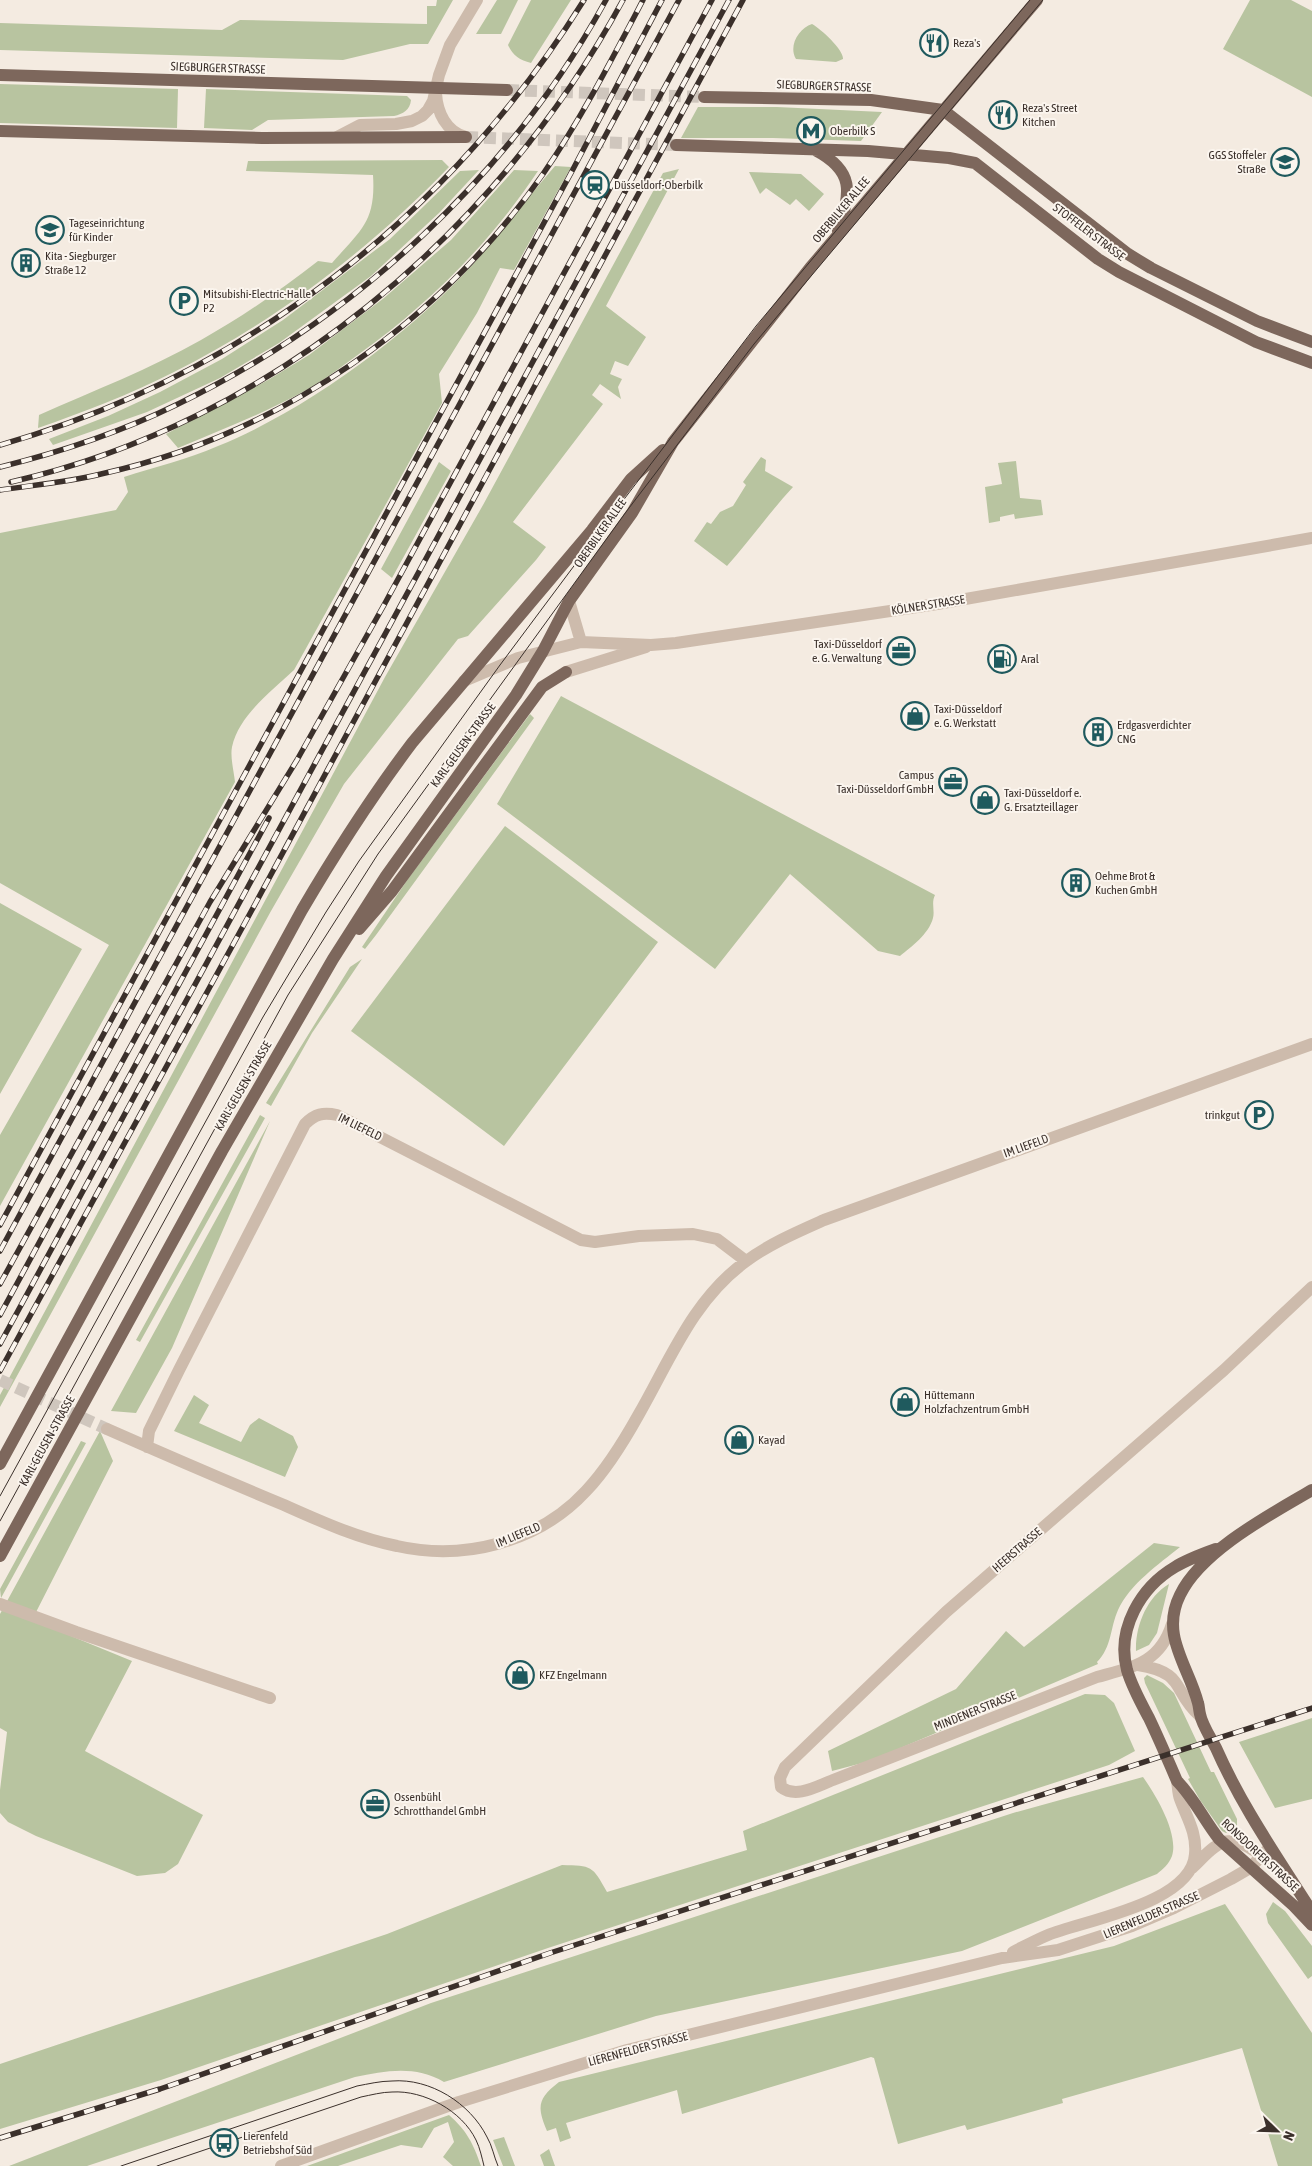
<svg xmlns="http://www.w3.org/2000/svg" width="1312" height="2166" viewBox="0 0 1312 2166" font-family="'Asap Condensed',sans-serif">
<rect width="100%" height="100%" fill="#f4ebe1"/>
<path fill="#b8c4a0" d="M437,0H453L428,44H410L343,60L0,50V23L222,30L240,20L427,24V6H436Z
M497,0H518L501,34H476Z
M531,0H571L531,63C520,60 513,56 508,45Z
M1250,0H1291L1312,11V97L1223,49Z
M812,24C821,29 844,50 843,59L836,62L796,59C788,46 799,28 812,24Z
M0,84L178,89L177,128L0,123Z
M206,89L407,96L411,100C410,110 403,114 394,116L268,120L252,130L204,128Z
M698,107H777L882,112L861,141L773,138H681Z
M442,160L449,167C370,249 276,321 174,372C131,394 84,412 38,428L39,415C93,391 150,369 201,340C242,317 281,290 318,261L332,263C361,230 376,222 373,175L246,171L248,161Z
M555,166L571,167L514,270L500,268L477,313L439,374L442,403L294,670C272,691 239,715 232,747C230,757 234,772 235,782L0,1206V1135L109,945L0,883V533L116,510L128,492L124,477C155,467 188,459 218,446C307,410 411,333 475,262C503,231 528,197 555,166Z
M679,169L606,306L646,337L628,366L615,361L610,374L622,379L618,387L621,399L600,384L592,395L603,404L513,522L546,547L536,560L468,636L458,639L344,784L271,911L0,1407V1395L385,677L483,505L663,173Z
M479,170L439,213L371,276L279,343L220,378L147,412L53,445L49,439L108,416L160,392L222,359L283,320L390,239L460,171Z
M514,170L538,171C490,243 429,304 359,354C340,368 320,383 299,394C260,415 218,431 178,448L166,434L268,380L309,355L384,298L451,240Z
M749,172L801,174L824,194L809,211L796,199L790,205L766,188L760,194Z
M761,457L766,460L765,471L793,487C770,512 750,540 727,566L694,541L707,522L711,524L720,512L733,506L746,485L743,482Z
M1016,461L1020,498L1041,500L1043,515L1015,519L1014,514L1000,517V521L989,523L985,487L1002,484L998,463Z
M439,462L451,471L392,578L381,569Z
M561,696L935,895C931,903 935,910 933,918C929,934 911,947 900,956L878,951L790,874L715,969L497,804Z
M530,714L534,718L376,935L365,949L362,947L408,879Z
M505,826L658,942L504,1146L351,1031Z
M0,903L82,949L0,1094Z
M362,959L312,1033L271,1106L266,1103L350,967Z
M260,1115L265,1118L140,1342L136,1340Z
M270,1121L172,1348L136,1413L111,1411Z
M194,1395L209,1405L199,1423L241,1442L250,1425L259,1418L293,1436L298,1447L285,1477L174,1431Z
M100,1431L113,1461L32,1620L132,1661L85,1751L203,1815L178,1864L165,1873L137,1876L36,1836L8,1822L0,1813V1790L7,1732L0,1728V1614Z
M81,1441L86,1443L1,1598L0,1589Z
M1154,1543L1180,1547C1159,1564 1130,1584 1118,1610C1110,1628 1112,1647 1097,1662L1098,1664L870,1761L832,1771L828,1751L956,1689L1006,1631L1024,1647Z
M1169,1584L1157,1633L1149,1645L1136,1651C1135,1626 1147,1597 1169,1584Z
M1147,1675L1163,1683L1174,1693L1211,1772H1214L1237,1819V1826L1234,1831L1226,1833L1222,1831L1200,1800L1188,1779L1190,1778L1145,1683L1144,1678Z
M1085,1694L1105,1695L1114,1703L1135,1751L1109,1765L548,1948L161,2080L0,2129V2064L387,1934L562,1865C592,1866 592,1865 607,1892L747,1850L743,1831Z
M1312,1718V1799L1275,1808L1239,1742Z
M1143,1777C1156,1795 1179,1834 1172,1856C1169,1864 1163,1869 1157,1874L962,1951L656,2016L444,2082C415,2065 385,2071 355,2077L87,2166H9L431,2003L1013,1813Z
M1273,1902L1285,1911L1312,1946V1976L1308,1979L1268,1923L1266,1914Z
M1225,1904L1312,2033V2166H1278L1242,2048L1062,2099L1063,2103L967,2130L965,2125L898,2144L874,2058L871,2057L682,2114L677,2090L566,2123L571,2138L560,2142L556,2128L547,2131C537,2107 537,2099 559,2082L1114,1946Z
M449,2115C467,2131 473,2143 481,2166H453L443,2157L454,2142L448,2122L434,2128L422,2148L401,2145L338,2166H307Z
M504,2137L515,2166H503L493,2140Z
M549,2149L555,2166H544L540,2155Z"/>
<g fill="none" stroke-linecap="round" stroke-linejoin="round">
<path stroke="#cfc6bd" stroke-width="12" stroke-dasharray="12 6" stroke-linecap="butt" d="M0,1380L107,1429"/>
<path stroke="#cfc6bd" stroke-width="12" stroke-dasharray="12 6" stroke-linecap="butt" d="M507,90L704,97
M466,137L676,145"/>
<path stroke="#cdbbac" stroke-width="12" d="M436,93C437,112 446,132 466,137
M337,137L360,125L396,124L412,121L422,116L428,110L433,101L439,75L450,45L477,0
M569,601L581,642
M566,672L646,647
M464,681L518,658L581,642L651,645L676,643L937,604L1312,538
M107,1429C166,1455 224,1480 284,1505C320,1521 357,1538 397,1546C463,1561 538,1543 586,1491C607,1469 624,1441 639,1414C670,1360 693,1300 745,1262C769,1244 797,1232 824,1220L1312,1044
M147,1447L149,1431L179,1370L305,1124C315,1114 323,1112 337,1115L581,1240L595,1242L639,1236L693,1234L717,1239L746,1261
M0,1604L76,1632L270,1698
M1172,1624C1160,1663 1133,1667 1097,1677L833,1780C817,1786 796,1799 781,1787L780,1778L785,1767L946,1612L1224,1370L1312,1287
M1138,1665C1187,1673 1171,1690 1200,1716
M1192,1868C1202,1859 1216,1841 1230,1841C1247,1840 1277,1869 1290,1879
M1013,1952C1025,1946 1036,1940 1048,1935C1086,1920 1192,1903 1195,1854C1197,1833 1187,1818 1180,1799C1178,1794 1178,1787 1177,1781
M281,2166L459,2102L627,2050L1002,1958L1058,1950L1132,1926L1174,1908L1231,1879L1250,1868L1270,1847"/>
<path stroke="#7d675c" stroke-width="12" d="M0,75L507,90
M704,97L871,100L943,110L1128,254L1151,268L1257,321L1312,342
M0,131L262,138L466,137
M676,145L868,151L949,158L975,163L1098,259L1119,272L1256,342L1312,363
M815,150C855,171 851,192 838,231
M359,929L392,891L542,687L566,672
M0,1464L302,910C336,852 372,796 412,743L592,530L631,479L663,450
M1312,1490C1271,1514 1201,1551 1180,1595C1160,1635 1188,1665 1198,1703C1199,1706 1199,1710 1200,1714C1202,1725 1211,1738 1216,1748C1242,1807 1278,1858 1312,1912
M1216,1549C1202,1554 1188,1559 1175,1567C1141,1587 1116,1629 1127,1670C1132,1687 1141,1703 1149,1718C1159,1739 1168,1760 1177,1781C1194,1798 1204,1820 1219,1839L1294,1906L1312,1925
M0,1556L222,1151L333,959L386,876L516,695L543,651L569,601L632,513L673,442L810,268L1037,0"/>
<path stroke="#3b302b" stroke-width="1" d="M0,1496L263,1017L326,912L359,861L500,665L609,519L756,326L1030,0
M0,1521L288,995L378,854L626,512L754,344L1043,0
M121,2166L357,2086C368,2084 380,2081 392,2081C430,2078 470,2103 487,2137C492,2145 494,2157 498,2166
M157,2166L361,2097C371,2095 382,2092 392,2092C424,2090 462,2111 476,2140C480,2148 482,2158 484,2166"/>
<defs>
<path id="rail" d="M0,445C246,375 449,216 584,0
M0,467C61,452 121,432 178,404C356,318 511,174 606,0
M11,482C273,422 496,234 623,0
M0,490C34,485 68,482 101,474C280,435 439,323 543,174C581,119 612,59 643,0
M0,1225L571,173L662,0
M0,1251L679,0
M0,1284L210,902L297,760L384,605L712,0
M0,1315L269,818
M0,1344L729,0
M0,1371L253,908L743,0
M0,2138L160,2089L550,1953L1312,1708"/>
</defs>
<use href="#rail" stroke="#3b302b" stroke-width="5.5"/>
<use href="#rail" stroke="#fbf5ee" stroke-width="4" stroke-dasharray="11" stroke-linecap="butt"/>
</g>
<defs>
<symbol id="restaurant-ring" viewBox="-11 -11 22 22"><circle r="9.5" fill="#fbf5ee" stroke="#1f5a5e" stroke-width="1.5"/><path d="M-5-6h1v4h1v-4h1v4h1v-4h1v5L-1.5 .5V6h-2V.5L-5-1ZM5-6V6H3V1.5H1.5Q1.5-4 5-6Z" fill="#1f5a5e"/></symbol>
<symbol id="metro-ring" viewBox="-11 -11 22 22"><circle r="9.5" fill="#fbf5ee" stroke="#1f5a5e" stroke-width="1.5"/><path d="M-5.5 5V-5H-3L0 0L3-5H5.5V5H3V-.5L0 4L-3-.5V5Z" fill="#1f5a5e"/></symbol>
<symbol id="school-ring" viewBox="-11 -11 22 22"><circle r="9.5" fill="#fbf5ee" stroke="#1f5a5e" stroke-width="1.5"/><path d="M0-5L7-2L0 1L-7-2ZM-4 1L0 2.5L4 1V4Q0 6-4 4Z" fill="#1f5a5e"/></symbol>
<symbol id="station-ring" viewBox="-11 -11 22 22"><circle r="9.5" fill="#fbf5ee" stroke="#1f5a5e" stroke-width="1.5"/><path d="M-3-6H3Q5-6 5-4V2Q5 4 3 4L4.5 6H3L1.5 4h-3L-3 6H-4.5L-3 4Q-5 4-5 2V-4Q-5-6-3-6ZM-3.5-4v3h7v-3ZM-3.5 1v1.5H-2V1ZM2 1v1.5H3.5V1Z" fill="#1f5a5e"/></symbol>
<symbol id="building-ring" viewBox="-11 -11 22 22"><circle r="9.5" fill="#fbf5ee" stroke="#1f5a5e" stroke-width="1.5"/><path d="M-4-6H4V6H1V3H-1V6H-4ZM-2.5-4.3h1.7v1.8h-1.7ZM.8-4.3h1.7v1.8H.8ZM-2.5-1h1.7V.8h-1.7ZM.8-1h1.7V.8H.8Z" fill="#1f5a5e"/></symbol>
<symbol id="parking-ring" viewBox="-11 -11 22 22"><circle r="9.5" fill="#fbf5ee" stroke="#1f5a5e" stroke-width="1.5"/><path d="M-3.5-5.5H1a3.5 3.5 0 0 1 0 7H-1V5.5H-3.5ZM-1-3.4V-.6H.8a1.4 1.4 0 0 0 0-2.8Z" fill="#1f5a5e"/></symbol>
<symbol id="office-ring" viewBox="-11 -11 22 22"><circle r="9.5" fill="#fbf5ee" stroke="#1f5a5e" stroke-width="1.5"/><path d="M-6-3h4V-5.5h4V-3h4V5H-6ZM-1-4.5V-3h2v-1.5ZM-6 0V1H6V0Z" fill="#1f5a5e"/></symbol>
<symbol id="fuel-ring" viewBox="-11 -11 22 22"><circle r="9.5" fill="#fbf5ee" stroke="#1f5a5e" stroke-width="1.5"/><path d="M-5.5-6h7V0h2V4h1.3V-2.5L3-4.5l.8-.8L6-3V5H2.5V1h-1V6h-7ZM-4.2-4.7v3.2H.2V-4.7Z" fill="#1f5a5e"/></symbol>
<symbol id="shop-ring" viewBox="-11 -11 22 22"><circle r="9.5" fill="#fbf5ee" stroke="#1f5a5e" stroke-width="1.5"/><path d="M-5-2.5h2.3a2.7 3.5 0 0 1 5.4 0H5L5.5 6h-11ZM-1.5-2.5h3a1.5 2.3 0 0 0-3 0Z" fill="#1f5a5e"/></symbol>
<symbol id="bus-ring" viewBox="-11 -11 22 22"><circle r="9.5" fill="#fbf5ee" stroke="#1f5a5e" stroke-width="1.5"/><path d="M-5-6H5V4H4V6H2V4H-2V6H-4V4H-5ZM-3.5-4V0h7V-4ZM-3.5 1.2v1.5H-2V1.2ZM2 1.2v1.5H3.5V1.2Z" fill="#1f5a5e"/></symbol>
</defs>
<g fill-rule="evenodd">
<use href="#restaurant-ring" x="918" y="27" width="32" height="32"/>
<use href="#restaurant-ring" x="987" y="99" width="32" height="32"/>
<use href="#metro-ring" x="795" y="115" width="32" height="32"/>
<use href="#school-ring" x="1269" y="146" width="32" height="32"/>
<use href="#station-ring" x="579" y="169" width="32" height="32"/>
<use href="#school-ring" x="34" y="214" width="32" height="32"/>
<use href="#building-ring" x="10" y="247" width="32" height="32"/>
<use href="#parking-ring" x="168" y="285" width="32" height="32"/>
<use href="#office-ring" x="885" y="635" width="32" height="32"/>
<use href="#fuel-ring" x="986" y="643" width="32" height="32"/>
<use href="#shop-ring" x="899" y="700" width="32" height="32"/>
<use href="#building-ring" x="1082" y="716" width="32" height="32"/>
<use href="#office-ring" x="937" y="766" width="32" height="32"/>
<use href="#shop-ring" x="969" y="784" width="32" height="32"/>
<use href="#building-ring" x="1060" y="867" width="32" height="32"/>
<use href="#parking-ring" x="1243" y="1099" width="32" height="32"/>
<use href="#shop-ring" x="889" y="1386" width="32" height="32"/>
<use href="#shop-ring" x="723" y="1424" width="32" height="32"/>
<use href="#shop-ring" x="504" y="1659" width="32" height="32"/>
<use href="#office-ring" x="359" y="1788" width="32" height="32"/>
<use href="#bus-ring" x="208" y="2127" width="32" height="32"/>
</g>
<g text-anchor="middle" stroke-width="4" stroke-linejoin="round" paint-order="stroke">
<g font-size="12" fill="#3b302b" stroke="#fbf5ee" text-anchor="start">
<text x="953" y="47">Reza's</text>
<text x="1022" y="112">Reza's Street<tspan x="1022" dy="14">Kitchen</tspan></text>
<text x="830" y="135">Oberbilk S</text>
<text x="1266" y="159" text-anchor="end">GGS Stoffeler<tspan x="1266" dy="14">Straße</tspan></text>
<text x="614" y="189">Düsseldorf-Oberbilk</text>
<text x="69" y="227">Tageseinrichtung<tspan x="69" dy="14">für Kinder</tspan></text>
<text x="45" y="260">Kita - Siegburger<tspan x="45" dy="14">Straße 12</tspan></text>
<text x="203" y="298">Mitsubishi-Electric-Halle<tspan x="203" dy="14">P2</tspan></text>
<text x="882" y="648" text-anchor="end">Taxi-Düsseldorf<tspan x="882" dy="14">e. G. Verwaltung</tspan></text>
<text x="1021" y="663">Aral</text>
<text x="934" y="713">Taxi-Düsseldorf<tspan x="934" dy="14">e. G. Werkstatt</tspan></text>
<text x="1117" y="729">Erdgasverdichter<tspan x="1117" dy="14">CNG</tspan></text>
<text x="934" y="779" text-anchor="end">Campus<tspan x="934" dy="14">Taxi-Düsseldorf GmbH</tspan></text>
<text x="1004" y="797">Taxi-Düsseldorf e.<tspan x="1004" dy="14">G. Ersatzteillager</tspan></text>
<text x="1095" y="880">Oehme Brot &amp;<tspan x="1095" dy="14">Kuchen GmbH</tspan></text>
<text x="1240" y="1119" text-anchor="end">trinkgut</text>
<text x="924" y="1399">Hüttemann<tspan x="924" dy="14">Holzfachzentrum GmbH</tspan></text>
<text x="758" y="1444">Kayad</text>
<text x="539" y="1679">KFZ Engelmann</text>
<text x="394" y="1801">Ossenbühl<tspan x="394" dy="14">Schrotthandel GmbH</tspan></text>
<text x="243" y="2140">Lierenfeld<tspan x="243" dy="14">Betriebshof Süd</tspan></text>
</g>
<g font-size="12" fill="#3b302b" stroke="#fbf5ee">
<text transform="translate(218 68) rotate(2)" y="4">SIEGBURGER STRASSE</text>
<text transform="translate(824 86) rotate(2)" y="4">SIEGBURGER STRASSE</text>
<text transform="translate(841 210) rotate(-50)" y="4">OBERBILKER ALLEE</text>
<text transform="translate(1089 232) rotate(37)" y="4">STOFFELER STRASSE</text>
<text transform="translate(600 533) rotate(-55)" y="4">OBERBILKER ALLEE</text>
<text transform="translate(928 605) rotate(-9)" y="4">KÖLNER STRASSE</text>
<text transform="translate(463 745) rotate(-54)" y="4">KARL-GEUSEN-STRASSE</text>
<text transform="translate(243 1086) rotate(-60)" y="4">KARL-GEUSEN-STRASSE</text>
<text transform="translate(360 1127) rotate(26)" y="4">IM LIEFELD</text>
<text transform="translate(1026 1146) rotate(-20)" y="4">IM LIEFELD</text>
<text transform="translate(47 1441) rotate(-61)" y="4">KARL-GEUSEN-STRASSE</text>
<text transform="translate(518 1535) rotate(-23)" y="4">IM LIEFELD</text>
<text transform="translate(1017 1550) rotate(-41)" y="4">HEERSTRASSE</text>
<text transform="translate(975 1711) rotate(-22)" y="4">MINDENER STRASSE</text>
<text transform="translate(1260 1855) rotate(43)" y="4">RONSDORFER STRASSE</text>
<text transform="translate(1151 1915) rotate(-23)" y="4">LIERENFELDER STRASSE</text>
<text transform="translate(638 2049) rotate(-15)" y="4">LIERENFELDER STRASSE</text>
</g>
</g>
<g transform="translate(1277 2131) rotate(113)" stroke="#fbf5ee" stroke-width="4" paint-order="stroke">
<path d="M0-4L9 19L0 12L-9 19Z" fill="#3b302b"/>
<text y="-8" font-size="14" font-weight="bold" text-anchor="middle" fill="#3b302b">N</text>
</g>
</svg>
